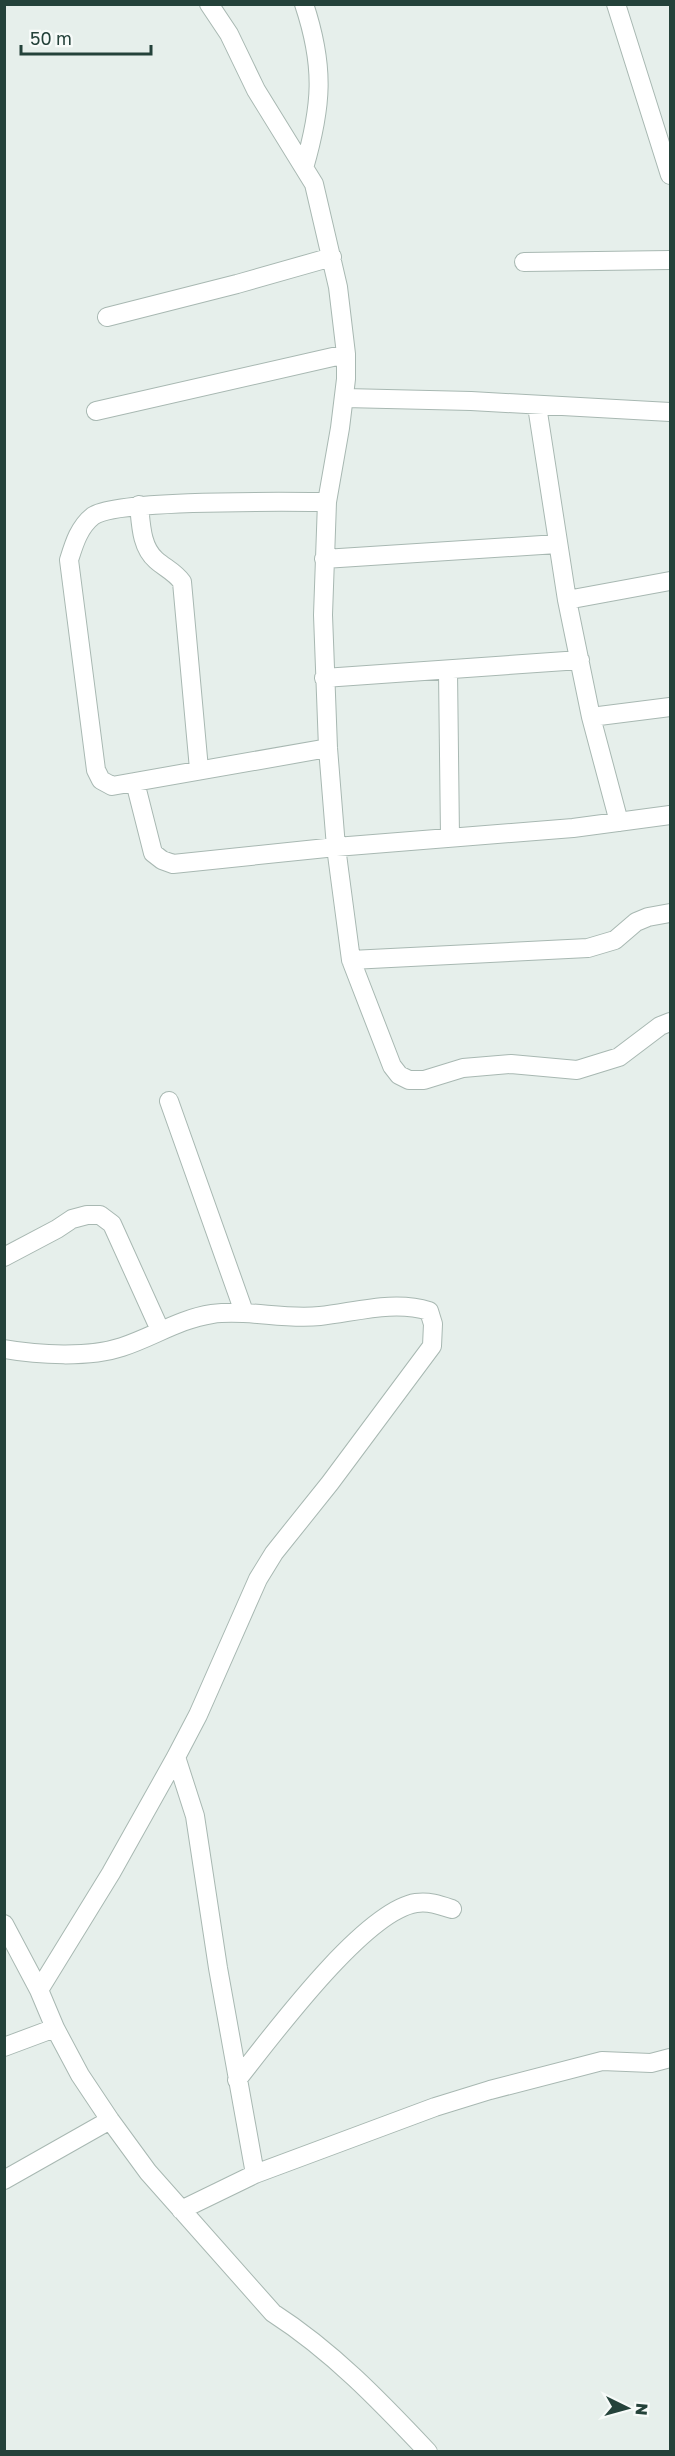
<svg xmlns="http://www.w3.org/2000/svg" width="675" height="2456" viewBox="0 0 675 2456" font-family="'Golos Text',sans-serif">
<rect width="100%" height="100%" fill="#e6efeb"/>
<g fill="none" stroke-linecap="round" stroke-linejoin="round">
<defs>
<path id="minor" d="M209,4L229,34L256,90L314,184L338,287L346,354V379L340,428L327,502L323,615L328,748L336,847L351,960L392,1066L399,1075L409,1080H424L463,1068L511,1064L577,1070L619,1057L660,1026L670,1022
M304,4C325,67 322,106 304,168
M616,4L670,175
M524,262L670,260
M107,317L237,284L332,257
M345,398L471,401L670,412
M537,406L567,600L591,717L619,822
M96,411L346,354
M327,502C288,502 116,499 93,516C79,527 74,544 69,560L96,770L101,780L112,786L328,748
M139,505C141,524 141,547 156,560C165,568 175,572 182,582L199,769
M324,559L557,544
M567,600L670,581
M448,671L450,837
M324,678L580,660
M591,717L670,707
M135,782L153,853L162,860L173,864L336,847L573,828L670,815
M351,960L588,948L615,940L636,922L648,917L670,913
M169,1101L244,1312
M4,1257L57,1229L72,1219L87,1215H100L112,1224L160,1330
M4,1349C38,1355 89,1358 122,1347C153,1337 179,1319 212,1314C248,1309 283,1320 320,1316C356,1312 394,1300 429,1311L433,1324L432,1346L330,1483L274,1553L258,1579L198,1715L176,1757L111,1873L39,1990
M176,1757L195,1816L218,1968L255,2174
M4,1924L39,1990L55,2028L80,2075L110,2120L148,2172L273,2313C332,2351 380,2401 428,2452
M4,2047L55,2028
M237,2080C271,2037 364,1911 416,1903C429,1901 440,1905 452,1909
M4,2180L110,2120
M181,2210L255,2174L435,2107L490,2090L602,2061L651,2063L670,2058"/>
</defs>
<use href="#minor" stroke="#a8b8b2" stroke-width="20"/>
<use href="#minor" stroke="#fff" stroke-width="18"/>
</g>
<rect width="675" height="2456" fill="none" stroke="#24423a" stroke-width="12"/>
<g transform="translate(627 2408) rotate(95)" stroke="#f7fbf9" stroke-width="4.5" paint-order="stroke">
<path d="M0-4.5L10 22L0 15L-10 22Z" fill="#24423a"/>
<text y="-9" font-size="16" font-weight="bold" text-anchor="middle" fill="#24423a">N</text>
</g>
<path d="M21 45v9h130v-9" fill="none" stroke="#24423a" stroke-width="3"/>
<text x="30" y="45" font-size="18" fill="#24423a" stroke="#f7fbf9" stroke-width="4.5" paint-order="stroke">50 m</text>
</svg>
